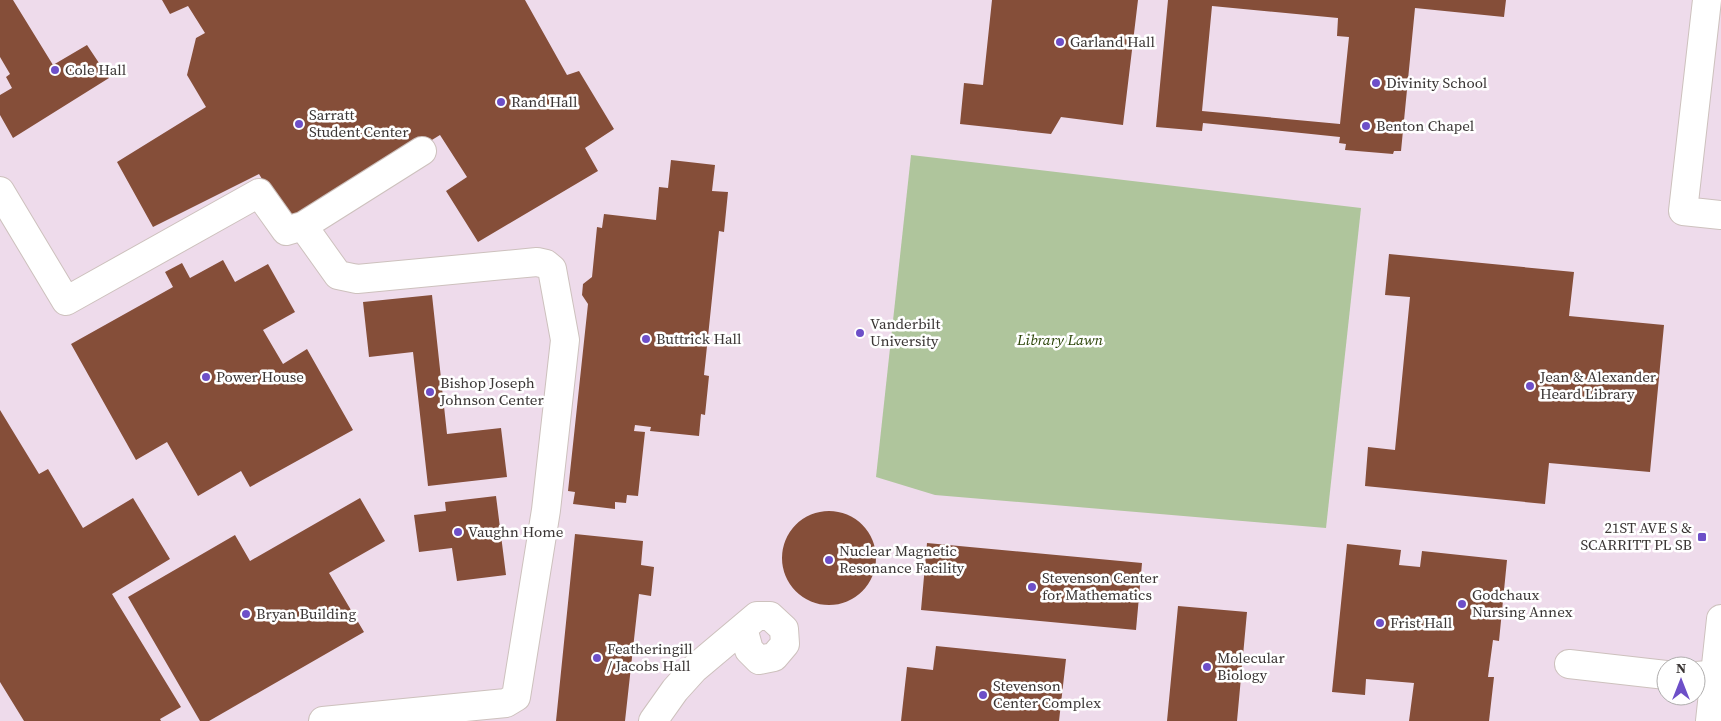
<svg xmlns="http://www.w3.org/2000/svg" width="1721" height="721" viewBox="0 0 1721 721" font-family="'Source Serif 4',serif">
<rect width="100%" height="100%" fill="#f4e9e4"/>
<path fill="#eedbeb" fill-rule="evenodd" d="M0,0H1721V721H0ZM1666,666H1696V696H1666Z"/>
<path fill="#afc59c" d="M911,155L1361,208L1326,528L935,495L876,477Z"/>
<path fill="#854e39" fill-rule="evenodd" d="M0,0H13L53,65L87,45L109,78L13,138L0,115V95L12,88L6,77L10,74L0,57Z
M162,0H525L567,75L579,71L614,129L585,148L598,171L478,242L446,191L467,177L440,135L291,226L259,174L153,227L117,162L206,107L187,75L196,38L205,33L188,6L170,14Z
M992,0H1138L1123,125L1061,117L1051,134L960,124L964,83L983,85Z
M1168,0H1506L1504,17L1415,8L1401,151H1394L1393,154L1345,150L1346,144L1339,143L1340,137L1203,123L1202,131L1156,127ZM1212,6L1338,18L1337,36L1349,37L1340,124L1202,111Z
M671,160L715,165L712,191L728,192L724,232L719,231L704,375L709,376L705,415L701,414L699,436L650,431L651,427L635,425L634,431L645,432L638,496L627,495L626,503L615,502V509L573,504L575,492L568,491L588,304L582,295L583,284L592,277L597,227L602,228L604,214L656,220L659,187L668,188Z
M1389,254L1574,272L1569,316L1664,325L1650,472L1549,463L1545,504L1365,486L1368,447L1395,450L1410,297L1385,295Z
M223,260L235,282L268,264L295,312L263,330L283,364L307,349L353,430L250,487L241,471L198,496L167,442L136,460L71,344L173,287L165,272L182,263L190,278Z
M432,295L447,434L501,428L507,477L428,486L413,352L369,357L363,302Z
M0,410L39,474L48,469L83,528L133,498L170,559L112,594L181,707L160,719L161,721H24L0,682Z
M496,496L506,575L457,581L452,548L419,552L414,515L446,511L445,502Z
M360,498L385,541L329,573L364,632L209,721H200L128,597L235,535L250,561Z
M782 558a47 47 0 1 1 94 0a47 47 0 1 1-94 0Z
M575,534L643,541L641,565L654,567L651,596L639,594L625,721H556Z
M927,543L1142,563L1136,630L921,610Z
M1347,544L1401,550L1399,565L1420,567L1422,551L1507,560L1499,641L1493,640L1488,677H1494L1489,721H1409L1414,683L1366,679L1365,695L1332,692Z
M1178,606L1247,612L1237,721H1167Z
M936,646L1066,659L1059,721H901L907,667L933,670Z"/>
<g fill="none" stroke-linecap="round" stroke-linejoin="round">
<defs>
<path id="minor" d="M1707,0L1683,211L1721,215
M0,191L66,301L259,193L286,231L303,226L338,275L357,279L537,262L546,264L552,269L565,340L546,510L516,697L506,703L323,721
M303,226L422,151
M1569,664L1666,675
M1696,676L1721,674
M653,721L675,690L694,669L757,616H770L784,629L785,644L774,657L759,660L749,650L743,628"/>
<path id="major" d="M1710,721L1721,619"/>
</defs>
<use href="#minor" stroke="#cdc1bd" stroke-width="30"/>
<use href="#major" stroke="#cdc1bd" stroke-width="30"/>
<use href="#minor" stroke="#fff" stroke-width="28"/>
<use href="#major" stroke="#fff" stroke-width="28"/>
</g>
<g fill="#6d4fc8" stroke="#fff" stroke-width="2">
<circle cx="1060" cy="42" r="5"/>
<circle cx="55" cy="70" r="5"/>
<circle cx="1376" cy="83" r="5"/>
<circle cx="501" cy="102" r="5"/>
<circle cx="299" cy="124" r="5"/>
<circle cx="1366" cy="126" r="5"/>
<circle cx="860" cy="333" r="5"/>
<circle cx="646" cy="339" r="5"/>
<circle cx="206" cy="377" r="5"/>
<circle cx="1530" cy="386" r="5"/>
<circle cx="430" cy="392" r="5"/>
<circle cx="458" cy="532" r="5"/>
<rect x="1697" y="532" width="10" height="10" rx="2.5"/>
<circle cx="829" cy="560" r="5"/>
<circle cx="1032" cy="587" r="5"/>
<circle cx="1462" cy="604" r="5"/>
<circle cx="246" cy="614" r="5"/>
<circle cx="1380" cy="623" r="5"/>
<circle cx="597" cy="658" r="5"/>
<circle cx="1207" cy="667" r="5"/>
<circle cx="983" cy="695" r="5"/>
</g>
<g text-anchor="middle" stroke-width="5" stroke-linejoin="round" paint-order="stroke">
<g font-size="15" fill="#3a3534" stroke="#fff" text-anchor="start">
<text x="1070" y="47">Garland Hall</text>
<text x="65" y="75">Cole Hall</text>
<text x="1386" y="88">Divinity School</text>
<text x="511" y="107">Rand Hall</text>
<text x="309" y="120">Sarratt<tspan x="309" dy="17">Student Center</tspan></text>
<text x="1376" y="131">Benton Chapel</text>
<text x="870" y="329">Vanderbilt<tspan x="870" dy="17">University</tspan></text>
<text x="656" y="344">Buttrick Hall</text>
<text x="216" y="382">Power House</text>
<text x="1540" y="382">Jean &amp; Alexander<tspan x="1540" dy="17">Heard Library</tspan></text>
<text x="440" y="388">Bishop Joseph<tspan x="440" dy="17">Johnson Center</tspan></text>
<text x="1692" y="533" text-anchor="end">21ST AVE S &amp;<tspan x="1692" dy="17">SCARRITT PL SB</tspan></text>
<text x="468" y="537">Vaughn Home</text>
<text x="839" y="556">Nuclear Magnetic<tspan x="839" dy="17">Resonance Facility</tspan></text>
<text x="1042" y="583">Stevenson Center<tspan x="1042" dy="17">for Mathematics</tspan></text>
<text x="1472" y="600">Godchaux<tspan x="1472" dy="17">Nursing Annex</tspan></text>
<text x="256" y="619">Bryan Building</text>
<text x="1390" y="628">Frist Hall</text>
<text x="607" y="654">Featheringill<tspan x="607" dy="17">/ Jacobs Hall</tspan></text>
<text x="1217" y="663">Molecular<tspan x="1217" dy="17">Biology</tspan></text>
<text x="993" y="691">Stevenson<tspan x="993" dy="17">Center Complex</tspan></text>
</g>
<g font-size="15" font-style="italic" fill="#2a4306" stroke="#fff">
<text x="1060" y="345">Library Lawn</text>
</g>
</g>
<g transform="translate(1681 681)"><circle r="24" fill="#ffffff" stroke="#b0aeae"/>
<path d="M0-4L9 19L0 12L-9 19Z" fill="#6d4fc8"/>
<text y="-8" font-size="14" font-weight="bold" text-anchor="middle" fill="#3a3534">N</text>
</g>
</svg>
